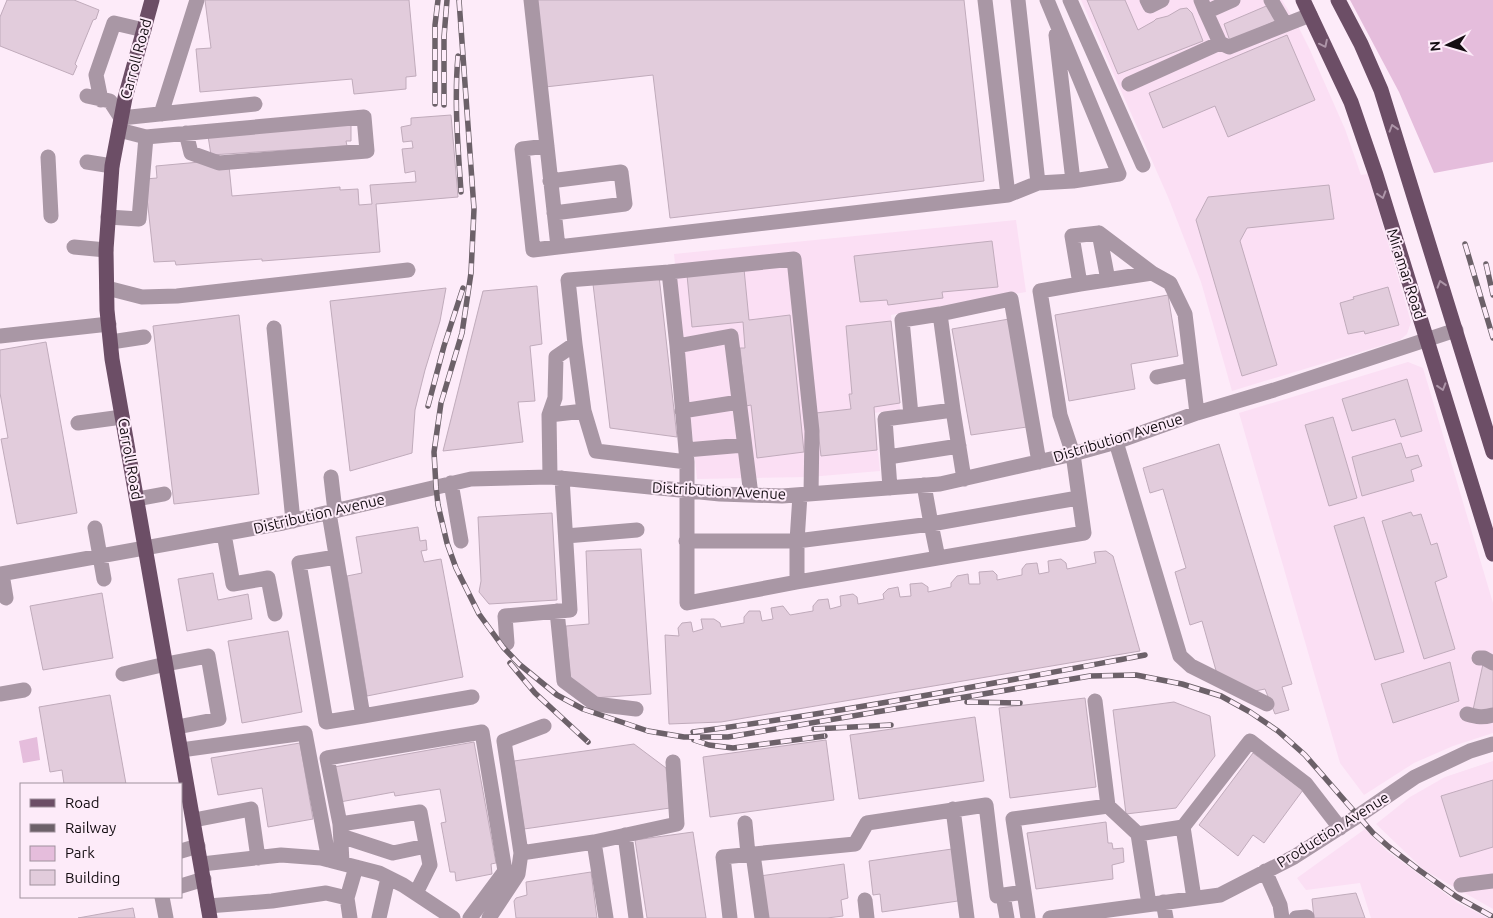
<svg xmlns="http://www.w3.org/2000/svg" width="1493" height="918" viewBox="0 0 1493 918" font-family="Ubuntu,sans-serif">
<rect width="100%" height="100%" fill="#fdebf9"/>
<path fill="#fbdff4" d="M1081,0H1282L1298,26L1310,50L1345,129L1361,175L1368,174L1411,322L1407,334L1400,340L1232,391L1201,282L1168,197Z
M1016,220L1026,292L891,315L900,409L874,413L880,471L809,477L697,479L674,254Z
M1408,362L1423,368L1493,603V733L1453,746L1414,763L1364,795L1340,763L1239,413Z
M1493,761V909L1424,870L1376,824L1410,797L1445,777Z
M1365,829L1387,851L1458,903L1488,918H1371L1360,883L1306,890L1297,878Z"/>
<path fill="#e5bddc" d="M1350,0H1493V162L1434,173L1399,92Z
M37,737L40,760L23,763L19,741Z"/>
<path fill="#e2ccdc" stroke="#c0abbb" d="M7,0H74L99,10L96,19L93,20L75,64L77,66L73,75L0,46V17Z
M205,0H409L416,76L406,77V89L354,94L352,79L200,92L196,49L211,48Z
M535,0H964L984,181L670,218L653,75L545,87Z
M1087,0H1125L1138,30L1154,21L1156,19L1168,16L1180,9L1187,8L1192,13L1203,41L1118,74Z
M1271,4L1278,20L1230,41L1224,24Z
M1287,35L1315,100L1228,137L1215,106L1163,128L1149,93Z
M451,115L458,197L376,204L380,252L262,261V259L176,265L175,261L154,262L145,179L157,178L156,166L211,161L229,166L232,196L340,187V190L358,189L359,205L372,204L370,185L416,182L415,171L405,173L402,149L413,148L412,141L403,142L401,127L411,125V118Z
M351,124V141H346L347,146L211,155L208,136Z
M1329,185L1334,219L1247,228L1240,241L1277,365L1242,376L1196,220L1208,197Z
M992,241L998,287L942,292L943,298L888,305L887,300L860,302L854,256Z
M744,269L749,320L790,315L804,452L757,458L751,405L746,406L740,348H745L743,322L692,327L687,275Z
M659,276L677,437L610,428L593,284Z
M537,286L542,344L530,346L535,401L518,402L523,442L443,451L483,291Z
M1388,287L1399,325L1365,334L1364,331L1348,334L1340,303L1354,299L1353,297Z
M446,288L440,321L425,370L415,410L412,453L350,471L330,301Z
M1168,295L1178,356L1131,364L1135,389L1069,401L1055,315Z
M239,315L259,494L174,504L153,326Z
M1009,319L1027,427L971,435L952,329Z
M891,321L900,403L874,407L877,450L821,456L816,413L851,409L849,394H852L846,326Z
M46,342L77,513L17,524L1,439L8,438L0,393V350Z
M1407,379L1422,431L1401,437L1395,419L1352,431L1342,399Z
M1333,417L1357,498L1329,506L1305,425Z
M1401,443L1406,458L1418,455L1422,466L1411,470L1414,481L1362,496L1352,457Z
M1219,444L1292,684L1282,687L1289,710L1275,714L1265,689L1255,691L1217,674L1202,621L1190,625L1175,572L1186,568L1163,489L1150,493L1143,468Z
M1411,512L1413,516L1421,514L1431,545L1437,543L1447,577L1435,582L1455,649L1424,659L1382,521Z
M552,513L557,600L489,604L479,592L481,581L478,517Z
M1364,517L1404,652L1375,660L1334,526Z
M418,527L420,541L426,540L427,550L421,551L424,562L441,559L463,677L367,696L347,576L362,573L356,537Z
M641,549L651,694L593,698L570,677L566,626L589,624L586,551Z
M1106,551L1113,556L1140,651L721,722L669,724L665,635L679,636L678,628L682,623L691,622L693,632L703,629L701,619H714L720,623L721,627L744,623V617L749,611H760L762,621L773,619L771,608L783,606L790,615L813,611V606L818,600L828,599L830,609L841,606L840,596L853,594L857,597L858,604L884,599L883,594L888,589L898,587L900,597L911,596L910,584L922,583L928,587V592L951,587V583L957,576L968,574L969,584H980L979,572L993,571L997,575V580L1022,575V569L1026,564L1037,563L1039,574L1049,572L1048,561L1061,559L1066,563L1067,569L1096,563L1094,552Z
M213,573L218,600L248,594L252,619L187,631L178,579Z
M102,593L113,658L43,670L30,606Z
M288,631L302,712L242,723L228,641Z
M1450,662L1459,701L1393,723L1381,684Z
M1483,664L1493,669V711L1473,710Z
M110,695L126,784H64L62,770L50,772L39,707Z
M1085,698L1096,787L1010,798L999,708Z
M1174,702L1210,716L1215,756L1176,808L1126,814L1113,710Z
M975,717L984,781L859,799L850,735Z
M826,740L834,800L710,817L703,757Z
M474,742L496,863L491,864L492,874L456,881L455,872H450L441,823L446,822L440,789L395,796L394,792L340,802L334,767Z
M300,743L313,819L268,827L262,788L218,795L211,758Z
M634,744L666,768L670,808L524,829L514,761Z
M1253,753L1303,790L1264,843L1253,835L1238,856L1199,825Z
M1493,780V847L1460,857L1441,796Z
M1106,822L1108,843H1112L1113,849L1123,848L1124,862L1112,865L1113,879L1036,889L1027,833Z
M693,832L706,918H647L635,840Z
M952,849L958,901L882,912L880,894L873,895L869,861Z
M844,864L848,898L841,900L843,916L827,918H766L760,876Z
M591,872L597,918H516L514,901L516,898L527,895L526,882Z
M1356,893L1365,918H1314L1312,899Z
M133,908L135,918H78Z"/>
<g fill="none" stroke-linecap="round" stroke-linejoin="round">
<path stroke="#a997a5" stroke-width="15" d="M531,0L558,247L1008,195
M985,0L1008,195L1038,183L1073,181L1119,174L1047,0
M1018,0L1038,183
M1070,0L1143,165
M1147,0L1150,6L1162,0
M1201,0L1206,12L1233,0
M1271,0L1285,24
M1206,12L1220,43L1229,47L1310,15
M1056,35L1073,181
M1129,84L1220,43
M87,96L110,101L121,118L255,104
M101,100L96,75L114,23L144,30
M161,114L197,0
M146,137L364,117L367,151L219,163L191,153L186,133
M547,146L522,149L533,250L558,247
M48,157L51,216
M87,162L112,166
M550,181L621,172L625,204L554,213
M108,217L139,219L146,137L119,130
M1099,233L1108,280
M74,247L106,250
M669,272L794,259L812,431L811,494
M1152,273L1080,284L1072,236L1099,233L1152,273L1170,283L1185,314L1197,413
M107,288L142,297L177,296L408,270
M940,314L1011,299L1039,462
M274,328L293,521
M0,336L109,324
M111,342L144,337
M575,344L584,411
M1157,377L1191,370
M682,411L739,402
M549,415L555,398L556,357L575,344L568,280L669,272L677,346
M911,415L902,320L940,314L953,410
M78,423L122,417
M1116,442L1180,656L1191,666L1267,704
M686,450L744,445
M888,457L959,446
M687,462V603L797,582L1084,533L1073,454L1060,415L1040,291L1080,284
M331,477L335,511
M550,477L549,415L584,411L596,451L687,462L677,346L731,336L751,495
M451,483L461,541
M924,485L931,524L938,558
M890,488L885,419L953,410L964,479
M137,499L164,494
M329,513L363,716L472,697
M95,528L104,579
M224,534L233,584L268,578L275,614
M566,536L637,530
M686,541H797L931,524L1078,498
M336,557L299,563L326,722L363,716
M0,574L283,523L471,479L550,477L720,494L782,496L940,484L1073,454L1116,442L1197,413L1274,390L1456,330
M2,574L6,598
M797,582V541L800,495
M557,611L564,681L595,704L636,709
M507,643L505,616L570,610L562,478
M1479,658H1484L1493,663
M123,674L166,664L208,656L219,719L177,727
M0,694L24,690
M1095,701L1108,806
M1467,714C1477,717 1483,718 1493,715
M181,750L305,733L329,860
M953,809L967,918
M194,820L251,809L258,858
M745,823L748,854
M340,824L327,758L482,732L505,871L470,918
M1183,827L1250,741L1306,784L1340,828
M625,835L636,918
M341,836L393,853L426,846
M594,842L677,824L673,762
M181,851L198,846
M521,853L504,741L544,726
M753,854L762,918
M342,863L340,824L420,812L430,865L416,893
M202,864L281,855L321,858L379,873L403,885L453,918
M1265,871L1280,905L1282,918
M1461,885L1493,881
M181,886L204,879
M1003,895L1007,918
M162,897L166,918
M347,898L356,867
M865,900L867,918
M1163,902L1166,918
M1149,904L1138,834L1183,827L1194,898
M208,906L272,901L326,893L347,898L350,918
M379,918L388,878
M489,918L518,874L521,853L594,842L606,918
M730,918L723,857L855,844L867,823L986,805L997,896L1024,892
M1028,918L1013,819L1108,806L1138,834
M1050,918L1220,895L1294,857L1358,816L1415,777L1470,751L1493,744
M1296,918L1307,917"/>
<path stroke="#6c4e66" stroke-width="15" d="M152,0L125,98L112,166L106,250L107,310L112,359L210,918
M1303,0L1351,102L1376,175L1493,554
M1338,0L1361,44L1381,90L1493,452"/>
<defs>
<path id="rail" d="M459,0L474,209L471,273L462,333L441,403L434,452L436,487L438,505L447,543L456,568L479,614L503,647L519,664L557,695L583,709L648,731L684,737H728L1090,676L1136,675L1182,684L1221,696L1250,712L1278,731L1305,755L1373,833L1389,847L1419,870L1457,897L1493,917
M458,56C454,101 458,147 461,192
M435,104V25L438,0
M444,105V37L447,0
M1465,244L1493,338
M1486,264L1493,295
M428,406L444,346L463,288
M510,663L535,693L588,742
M967,702L1020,703
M814,729L891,725
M693,732C845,712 995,683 1145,655
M694,740L709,745L733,748L825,736"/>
</defs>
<use href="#rail" stroke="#6c6169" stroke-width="5.5"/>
<use href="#rail" stroke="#fdebf9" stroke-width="4" stroke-dasharray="11" stroke-linecap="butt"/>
</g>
<defs><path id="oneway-chevron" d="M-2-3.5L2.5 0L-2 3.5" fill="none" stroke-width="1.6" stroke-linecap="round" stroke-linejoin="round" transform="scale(1.25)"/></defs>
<g stroke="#ad95a8">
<use href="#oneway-chevron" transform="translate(1324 44) rotate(64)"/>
<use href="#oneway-chevron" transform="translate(1393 128) rotate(-107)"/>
<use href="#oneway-chevron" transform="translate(1382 195) rotate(73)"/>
<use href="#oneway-chevron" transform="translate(1441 284) rotate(-107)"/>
<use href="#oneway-chevron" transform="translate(1442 387) rotate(73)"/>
</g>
<g text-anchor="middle" stroke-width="4" stroke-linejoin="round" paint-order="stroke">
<g font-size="15" fill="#140d12" stroke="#fdebf9">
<text transform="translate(136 59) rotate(-75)" y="5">Carroll Road</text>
<text transform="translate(1406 274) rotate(72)" y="5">Miramar Road</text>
<text transform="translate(1118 438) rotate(-17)" y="5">Distribution Avenue</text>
<text transform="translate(130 459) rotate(80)" y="5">Carroll Road</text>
<text transform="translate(719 491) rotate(3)" y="5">Distribution Avenue</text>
<text transform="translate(319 514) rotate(-13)" y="5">Distribution Avenue</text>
<text transform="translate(1333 830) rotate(-32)" y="5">Production Avenue</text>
</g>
</g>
<rect x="20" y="783" width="162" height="115" fill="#fdebf9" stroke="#a0929d"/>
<rect x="30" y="799" width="25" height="8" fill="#6c4e66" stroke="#a0929d"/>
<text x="65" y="808" font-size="15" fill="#140d12">Road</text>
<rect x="30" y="824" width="25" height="8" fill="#6c6169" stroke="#a0929d"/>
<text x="65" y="833" font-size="15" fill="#140d12">Railway</text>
<rect x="30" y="846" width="25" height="15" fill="#e5bddc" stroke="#a0929d"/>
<text x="65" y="858" font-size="15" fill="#140d12">Park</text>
<rect x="30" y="870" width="25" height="15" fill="#e2ccdc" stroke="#a0929d"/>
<text x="65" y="883" font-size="15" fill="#140d12">Building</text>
<g transform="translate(1448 45) rotate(265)" stroke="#fdebf9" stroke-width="4" paint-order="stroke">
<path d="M0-4L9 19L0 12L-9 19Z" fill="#140d12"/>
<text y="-8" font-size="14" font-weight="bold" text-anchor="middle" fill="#140d12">N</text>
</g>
</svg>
